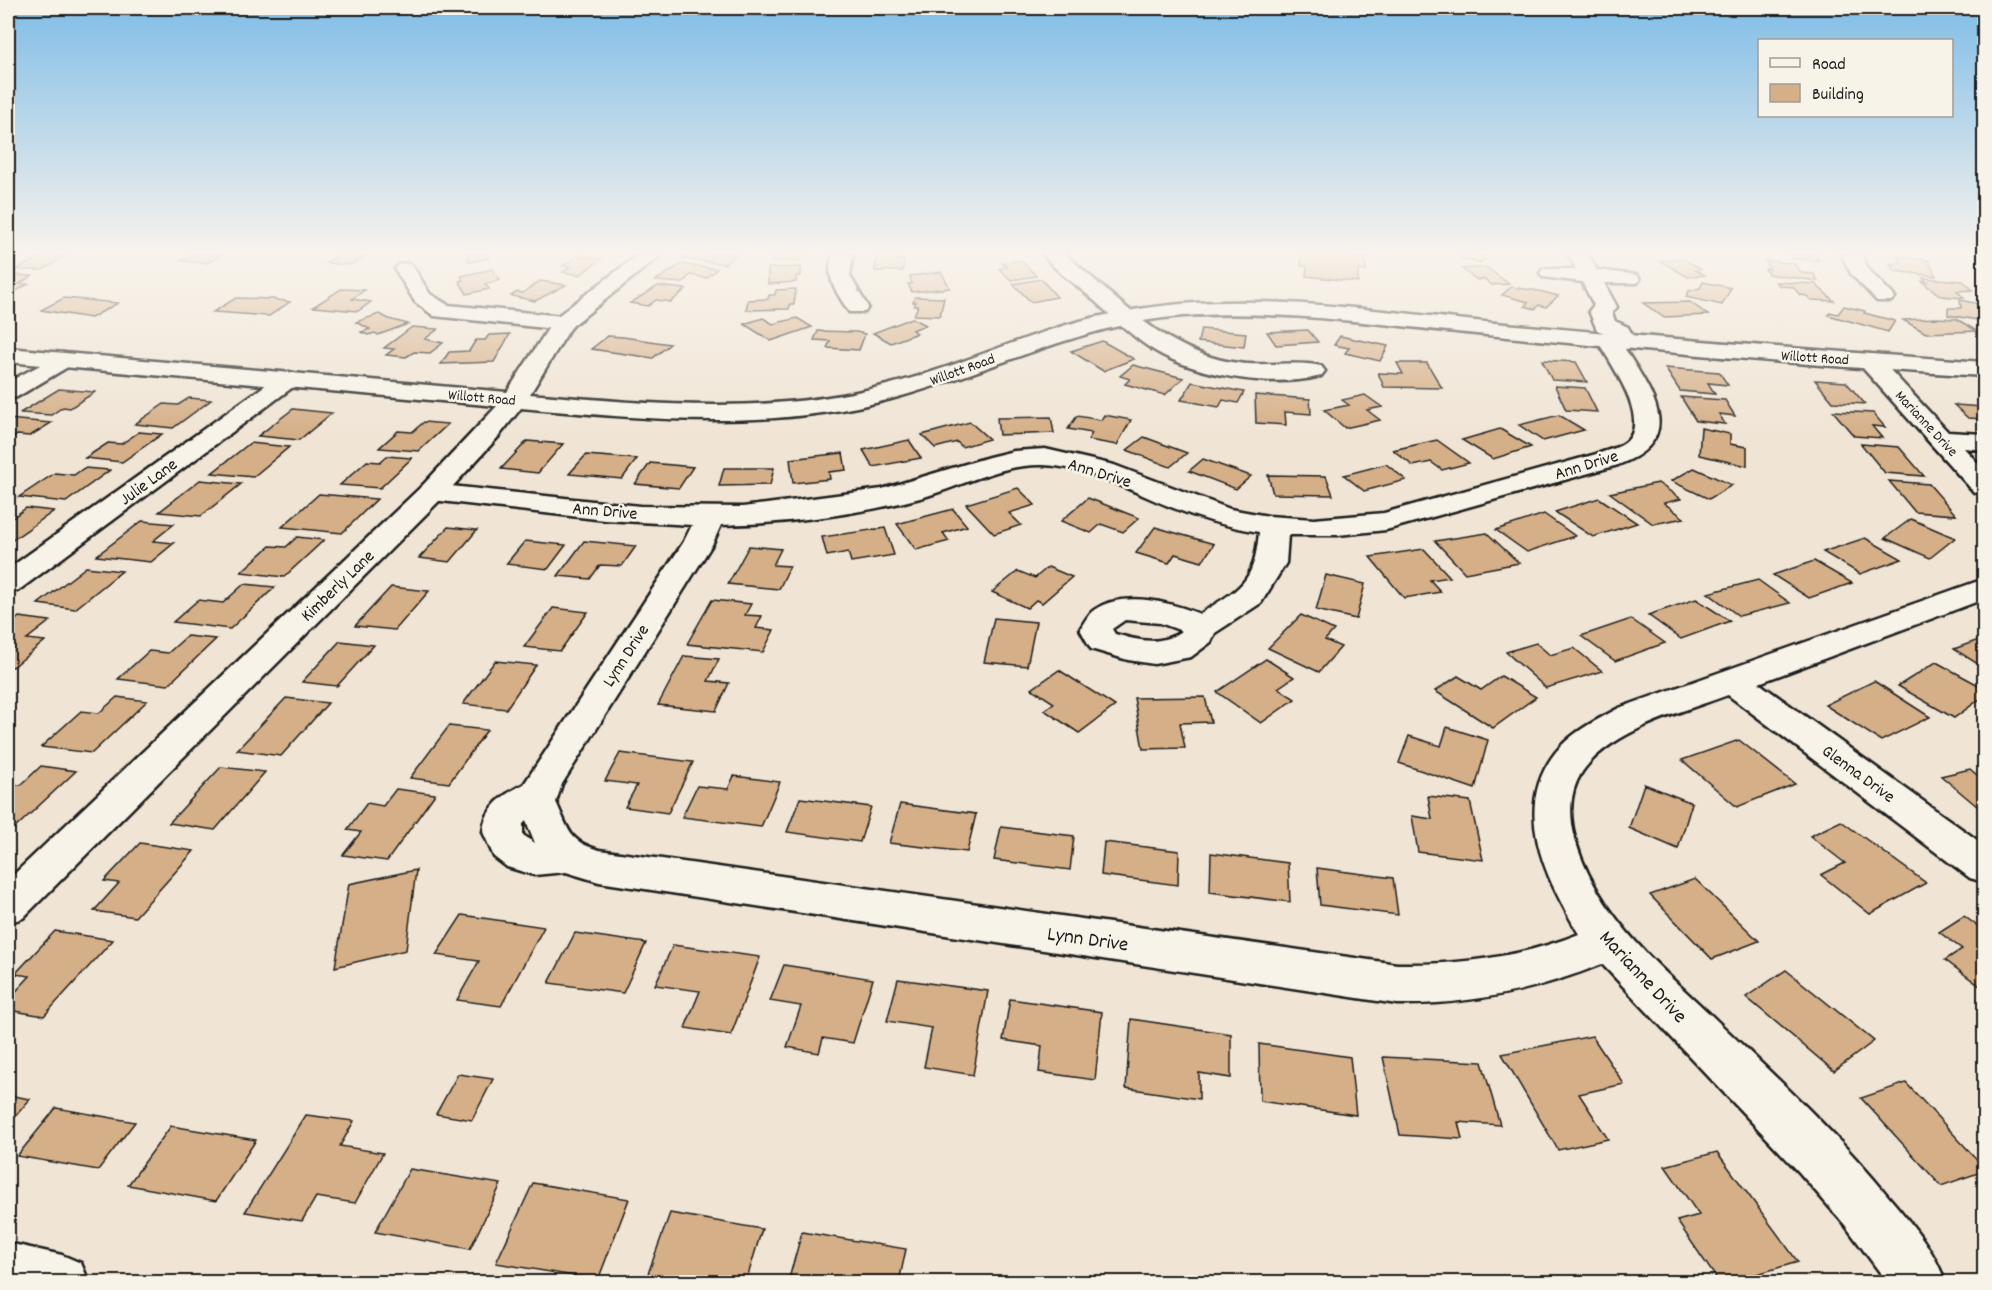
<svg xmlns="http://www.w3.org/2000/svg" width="1992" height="1290" viewBox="0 0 1992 1290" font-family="Dekko,sans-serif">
<rect width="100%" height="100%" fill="#f0e5d5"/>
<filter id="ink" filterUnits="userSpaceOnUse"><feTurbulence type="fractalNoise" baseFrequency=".0167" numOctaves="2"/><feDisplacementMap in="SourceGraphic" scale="12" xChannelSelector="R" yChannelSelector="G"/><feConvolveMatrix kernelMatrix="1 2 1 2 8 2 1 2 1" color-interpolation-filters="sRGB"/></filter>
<g filter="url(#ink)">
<path fill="#d5af87" stroke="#1c1c1c" stroke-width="1.5" d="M193,254H224L207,263L180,261Z
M342,254H368L351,265L326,263Z
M468,254H486L489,258L470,262L466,257L469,256Z
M689,254H736L725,264L684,259Z
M776,254H803L799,261H772Z
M876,254H897L896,260H904L903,271H875Z
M1301,254L1353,255V257L1365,258L1366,271L1358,270V282L1306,276L1307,266H1301Z
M1456,254H1487L1483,257L1486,258L1480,263L1461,258L1464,256Z
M1790,254H1816L1818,261L1791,258Z
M44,255H66L43,270H15Z
M578,256L602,258L580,275L563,272L570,267L563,266Z
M1897,256L1928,260L1936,276L1894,271L1890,264L1901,263Z
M1682,258L1701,269L1695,270L1705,275L1688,277L1660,261Z
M1021,260L1036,276L1011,280L999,269L1007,267L1002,263Z
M1765,261L1793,263L1802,273L1814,274L1818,281L1768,274L1765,269H1770Z
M681,264L717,269L706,278L690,275L683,283L655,281Z
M801,267V276H796V282L768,284V268Z
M1486,267L1509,284L1492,285L1484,279L1477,280L1462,269Z
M492,269L500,280L485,284L489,289L467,294L459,281L463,280L461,276Z
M941,272L950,288L912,292L908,284H912L910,276Z
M10,275L32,276L19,284H28L13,293H8V277Z
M1923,278L1963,281L1973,290L1957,291L1964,298L1941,296L1921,281L1927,282Z
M1041,279L1057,297L1031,302L1013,284Z
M540,281L566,285L535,301L511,296L517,292L523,293Z
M1703,282L1731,288L1722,305L1686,297L1689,291L1700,288Z
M1776,282L1815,284L1834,301L1811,300L1807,296L1800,295L1793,287L1780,286Z
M658,286L686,289L671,302L656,300L648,306L630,303Z
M1511,287L1539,291L1558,296L1546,307L1539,305L1535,309L1525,306L1528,302L1502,295Z
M341,289L365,290L352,299L371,302L358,311L313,307Z
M796,289L794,304H790L789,309L746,310L748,300L768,299L769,295H775L776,290Z
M915,297L944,298L940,316L914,315L918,306H914L916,302H913Z
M64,298L118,303L91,318L41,310Z
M236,298L272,299L290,302L269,316L213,312Z
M1960,300L1984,305V321L1948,315V308H1961Z
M1690,302L1708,315L1663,317L1643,303Z
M1844,306L1865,311L1864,313L1895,321L1888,332L1828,315L1830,312L1838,314Z
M379,314L389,319L408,324L378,335L375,333L368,335L361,332L370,329L356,322Z
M763,318L773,324L797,318L812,327L771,341L744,324Z
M912,318L926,325L912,330L917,333L891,343L873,333Z
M1935,318L1957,319L1977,331L1926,333L1903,320Z
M412,327L438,329L425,339L443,343L430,353L414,352L406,357L386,355L394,349L384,348Z
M1201,329L1246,333L1244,347L1198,342Z
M1308,330L1318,342L1276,345L1267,332Z
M818,331L856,332L865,334L859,350L827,348L830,341L814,340Z
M510,334L494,362L441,364L449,352L469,351L476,340H485L489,335Z
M608,336L623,337L670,344L653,358L591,349Z
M1340,336L1388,346L1380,361L1345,353L1349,348L1334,345Z
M1102,341L1134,359L1103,371L1071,351Z
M1542,360L1576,362L1587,382L1552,380Z
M1397,363H1427L1442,388L1384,387L1378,373L1403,374Z
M1133,365L1183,378L1165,395L1125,384L1130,379L1120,376Z
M1665,368L1719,372L1728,385L1708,383L1715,394L1680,391Z
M1815,380L1846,382L1865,404L1833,402Z
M1192,382L1244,392L1238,403L1223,400L1219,407L1181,400Z
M1555,386L1585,388L1597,412L1566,410Z
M59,389L95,392L70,408L63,407L51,415L20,413Z
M1255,395L1310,399L1311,414L1285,412L1286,425L1256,423Z
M1365,395L1382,407L1367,410L1380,420L1345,428L1324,410L1349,405L1342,400Z
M1681,397L1725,400L1735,416L1719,414L1725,424L1696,421Z
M189,398L211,400L173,428L135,424L164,404L178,405Z
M1979,402H1984V419L1968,418L1954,405L1984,407Z
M293,409L332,413L299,440L258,436Z
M1833,411L1873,413L1885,427L1872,426L1882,438L1854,436Z
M1104,415L1131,420L1117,445L1088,440L1092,433L1068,429L1077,416L1101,420Z
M1559,415L1584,430L1543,441L1519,425Z
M1051,417L1054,433L999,435L997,418Z
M8,419L51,423L30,436L17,435L8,441Z
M424,422L448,424L419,451L379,448L398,431L412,432Z
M970,422L989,439L962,447L957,442L935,448L922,435Z
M1701,428L1730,434V444L1747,447V466L1699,455Z
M1500,429L1531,447L1493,459L1462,440Z
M139,432L162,434L122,462L85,458L108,443L121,444Z
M1144,437L1187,453L1170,467L1127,450Z
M909,440L921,458L873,467L863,450Z
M1437,440L1469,463L1442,470L1431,462L1413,466L1393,450Z
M527,441L563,444L538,473L501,469Z
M250,443L289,447L253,477L212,473Z
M1861,444L1899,447L1924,476L1885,473Z
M843,453L846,470L829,472L830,479L793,483L790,459Z
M586,455L637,459L622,479L569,474Z
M387,456L412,458L380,488L340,485L367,461L380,462Z
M1203,459L1251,476L1236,489L1189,471Z
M650,463L693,467L679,488L635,484Z
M1386,464L1406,480L1364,491L1344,475Z
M84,468L110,470L66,502L19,497L55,473L74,475Z
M724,468H774L770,485L719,486Z
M1694,468L1732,485L1709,499L1671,481Z
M1268,475L1326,476L1333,495L1273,494Z
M200,480L241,484L201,516L159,512Z
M1889,481L1929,484L1956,515L1915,512Z
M1658,483L1681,499L1664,503L1684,518L1653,524L1610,493Z
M1018,488L1035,505L1009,513L1021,525L994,534L966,504Z
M319,494L377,499L342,533L282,527Z
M1088,498L1139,518L1123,532L1101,524L1091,533L1061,521Z
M1599,498L1637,523L1593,537L1555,512Z
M26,508L54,511L8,543V521Z
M953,509L967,526L943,533L949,541L916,550L897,524Z
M1544,514L1575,536L1527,552L1496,530Z
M1911,519L1955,538L1930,558L1885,538Z
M142,521L174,524L153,541L174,543L151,562L96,556Z
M448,527L477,530L450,562L419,558Z
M1155,527L1214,544L1202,562L1175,554L1169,563L1136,553Z
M885,528L894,555L851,562L848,552L827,556L822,537Z
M1487,533L1519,563L1465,573L1435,541Z
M297,537L324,540L284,577L241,572L270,546L286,547Z
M1865,538L1902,559L1860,574L1823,552Z
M525,541L566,545L548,569L506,564Z
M584,541L636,546L622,566L600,565L590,579L558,576Z
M749,546L781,549L773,565L790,566L779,589L728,584Z
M1424,549L1450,577L1430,580L1441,592L1404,598L1370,557Z
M1814,561L1852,583L1809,598L1773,575Z
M86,567L122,571L75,609L38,604Z
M1048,567L1072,577L1042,603L1036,600L1027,608L992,592L1018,571L1035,578Z
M1326,575L1365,584L1356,619L1316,610Z
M1758,580L1790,603L1739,616L1708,593Z
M244,584L275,587L230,629L173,622L198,600L223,603Z
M391,587L429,591L395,630L355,626Z
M1696,599L1730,621L1681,639L1648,615Z
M712,600L751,604L745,615L762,616L756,628L774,630L763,652L687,644Z
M553,608L588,612L560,651L524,647Z
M1301,615L1334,630L1325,640L1341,647L1319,672L1268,648Z
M19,617L50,621L27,639L45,641L13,667L8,666V627Z
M994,618L1036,622L1027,666L984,662Z
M1631,619L1665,643L1615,661L1581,636Z
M187,636L216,639L168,685L118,679L149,651L168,653Z
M1984,638V668L1954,649Z
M340,641L374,645L337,686L302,682Z
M1536,643L1550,655L1574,648L1602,671L1546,688L1506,652Z
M684,656L719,659L708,681L729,683L716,711L658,705Z
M1266,659L1294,677L1278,688L1295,699L1261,723L1217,692Z
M495,661L536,665L506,709L463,704Z
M1936,662L1984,688V696L1954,718L1898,686Z
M1059,670L1115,706L1079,733L1044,710L1054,703L1032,689Z
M1458,676L1481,690L1501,676L1536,697L1493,728L1435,691Z
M1874,681L1930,717L1881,741L1825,705Z
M117,697L147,701L92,753L41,747L81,711L99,713Z
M1205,697L1211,722L1180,723L1185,748L1143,749L1134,698Z
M286,698L328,703L281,756L237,750Z
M449,726L487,730L449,783L410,778Z
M1447,727L1488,740L1475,789L1399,763L1409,736L1441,746Z
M1739,740L1795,784L1737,807L1682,760Z
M620,753L693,762L668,813L625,807L637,785L605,781Z
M41,766L76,771L14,829L8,828V784L21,785Z
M221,767L265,772L215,830L169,823Z
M1970,769L1984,781V812L1941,776Z
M734,776L780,782L761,827L682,817L697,786L728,789Z
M1644,784L1692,803L1678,849L1629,828Z
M396,789L435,794L387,861L343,855L361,832L347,830L367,803L383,806Z
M1428,796L1470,801L1483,860L1418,852L1412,816L1432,819Z
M800,798L871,807L860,842L787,832Z
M900,804L976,814L967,852L889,843Z
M1841,821L1926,883L1870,914L1821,875L1845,863L1810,836Z
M1001,827L1074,836L1070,870L994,860Z
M1104,842L1179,851L1178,885L1101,875Z
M140,843L194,851L135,917L94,911L119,883L104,881Z
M1211,853L1288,863L1290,902L1210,892Z
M1317,868L1393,878L1398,915L1320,905Z
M416,870L406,950L335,967L349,884Z
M1695,879L1759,941L1712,959L1650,895Z
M462,915L544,927L501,1006L457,1000L479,961L436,955Z
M1964,916L1984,931V989L1945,960L1962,949L1939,932Z
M55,931L113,940L44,1016L8,1010V1000L30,976L15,974Z
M575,933L646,943L623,993L549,983Z
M673,945L760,957L731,1035L685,1028L700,991L655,985Z
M784,965L873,979L853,1043L823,1038L819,1053L787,1047L801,1006L770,1001Z
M1786,970L1874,1041L1834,1071L1746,997Z
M898,979L988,991L973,1075L924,1067L932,1028L887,1021Z
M1010,999L1102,1012L1095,1080L1039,1072L1042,1046L1003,1040Z
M1131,1019L1231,1034V1078L1199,1073V1099L1126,1088Z
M1592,1036L1624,1084L1579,1094L1608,1139L1558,1150L1502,1054Z
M1259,1044L1350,1057L1356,1115L1260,1101Z
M1383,1057L1482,1062L1500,1125L1458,1122L1462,1139L1400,1135Z
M458,1074L493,1079L472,1120L436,1114Z
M1906,1083L1984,1167V1171L1941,1186L1861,1098Z
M8,1095L30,1099L8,1125Z
M56,1108L135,1122L98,1170L17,1156Z
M306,1115L354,1121L340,1146L383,1153L355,1203L316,1197L302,1221L245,1212Z
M171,1126L256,1140L216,1201L128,1185Z
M1717,1152L1798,1262L1729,1282H1719L1677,1221L1699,1215L1665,1166Z
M410,1169L501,1184L470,1249L375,1232Z
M533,1183L629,1199L598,1280L496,1263Z
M670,1213L762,1229L746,1282H645Z
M802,1232L906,1249L899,1282H788Z"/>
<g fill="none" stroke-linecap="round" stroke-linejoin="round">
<defs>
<path id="street" d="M8,254H18V255L8,261Z
M833,254H853L850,276L868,307L865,312H849C837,293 824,277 833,254Z
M1043,254H1065C1117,298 1167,354 1238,363C1265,367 1295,360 1321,366L1325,371L1321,376C1270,389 1186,375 1143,343C1124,329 1106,311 1088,295C1073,282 1054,270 1043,254Z
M1568,254H1588L1597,270L1637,275L1640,279L1637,283H1604L1617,307L1612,313L1615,321L1628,327L1636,342L1633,347L1625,349C1652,393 1688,439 1618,465L1386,530L1338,535H1288L1286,563L1261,603L1215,633L1211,642L1191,657L1154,664L1128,660L1091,649L1080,629C1084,623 1088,614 1094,610C1123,590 1169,602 1200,614C1242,587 1254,584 1259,532C1229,527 1200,519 1171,507C1130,491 1087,466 1042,465C1001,464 962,486 924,497C861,514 786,524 721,525L713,543L562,784L556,802C569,830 568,841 599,850L1397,964C1460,965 1521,957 1579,934C1545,877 1508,804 1561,746C1577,729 1599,719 1619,708L1984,579V599L1759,683L1984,845V882L1970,878L1728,695C1682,712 1611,730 1582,772C1555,813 1584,872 1608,907C1636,948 1675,981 1711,1015C1772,1074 1835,1131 1888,1196C1910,1222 1935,1250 1945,1282H1887L1845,1225L1799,1172L1602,964C1535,991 1469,1005 1397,1004L599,882L566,872L534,875L507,867L494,857L483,832C485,807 504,794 524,784L683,543L692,525L605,520L432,500L422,498L418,492L422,486L432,484L640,506L743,507L882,489L989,457L1014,451L1045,449L1114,465L1230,509L1268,516L1314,519L1384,513L1600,453C1608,450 1619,448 1626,442C1652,420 1609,361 1597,340L1606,334L1597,330L1589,311L1594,305L1582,282L1543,277L1540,273L1543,269H1576ZM1125,620L1160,623L1182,631C1160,646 1139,641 1115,634L1112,629ZM526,821L535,843L523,835V824Z
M1841,254H1861L1867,268L1895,297L1891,301H1877L1851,274Z
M405,263L412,265L430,294L448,305L563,316L571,318L574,323L571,328L563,330L434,316L415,302L395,269L398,265Z
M63,353L71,355L75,360L71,365L17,397L8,399V382Z
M1869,354L1877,356L1948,432L1984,434V450L1964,448L1984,470V494L1974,492L1861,366L1857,361L1861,356Z
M289,372L297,374L301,379L297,384L19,590L8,592V569L281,374Z
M8,1243L62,1255L81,1263L89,1282H8Z"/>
<path id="secondary" d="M639,254H662L571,327L530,394C648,404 767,416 883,386C938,373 990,350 1044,332C1087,317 1135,308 1181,304C1287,295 1399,314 1505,324C1665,339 1824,351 1984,362V376C1819,367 1653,351 1487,335C1387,326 1284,309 1183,316C1080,324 989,373 891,399C769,432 644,419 521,408L499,436L442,498L23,918L8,923V880L422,486L497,406L8,362V348L507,392L555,318Z"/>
</defs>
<use href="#street" stroke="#1c1c1c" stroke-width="5"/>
<use href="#secondary" stroke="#1c1c1c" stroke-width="5"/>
<use href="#street" fill="#f7f3e8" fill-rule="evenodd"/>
<use href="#secondary" fill="#f7f3e8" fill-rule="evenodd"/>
</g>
</g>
<linearGradient id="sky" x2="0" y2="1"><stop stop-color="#80bde7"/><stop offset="0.58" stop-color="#f8f3ec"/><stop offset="1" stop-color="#f8f3ec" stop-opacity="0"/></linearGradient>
<rect width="1992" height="435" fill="url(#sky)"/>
<g text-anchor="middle" stroke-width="5" stroke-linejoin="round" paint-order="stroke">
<g font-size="15" fill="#1c1c1c" stroke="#f7f3e8">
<text transform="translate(1815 357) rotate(4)" y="5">Willott Road</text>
<text transform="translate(962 369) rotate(-20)" y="5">Willott Road</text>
<text transform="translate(482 397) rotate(5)" y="5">Willott Road</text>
<text transform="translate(1927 423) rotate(47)" y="5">Marianne Drive</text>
</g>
<g font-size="18" fill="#1c1c1c" stroke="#f7f3e8">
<text transform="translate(1586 464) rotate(-17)" y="6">Ann Drive</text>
<text transform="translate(1100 472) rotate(17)" y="6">Ann Drive</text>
<text transform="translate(148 481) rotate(-36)" y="6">Julie Lane</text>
<text transform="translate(605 510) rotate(5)" y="6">Ann Drive</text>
<text transform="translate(337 585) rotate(-44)" y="6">Kimberly Lane</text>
<text transform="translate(625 655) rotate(-57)" y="6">Lynn Drive</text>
<text transform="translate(1859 773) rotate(36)" y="6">Glenna Drive</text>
</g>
<g font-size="21" fill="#1c1c1c" stroke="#f7f3e8">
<text transform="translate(1088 938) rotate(8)" y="7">Lynn Drive</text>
<text transform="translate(1644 976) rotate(47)" y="7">Marianne Drive</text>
</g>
</g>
<rect width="1992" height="1290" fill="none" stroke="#f7f3e8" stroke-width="30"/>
<rect x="15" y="15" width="1962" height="1260" fill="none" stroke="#1c1c1c" stroke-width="2" filter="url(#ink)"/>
<rect x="1758" y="39" width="195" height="78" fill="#f7f3e8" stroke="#9f9d96" stroke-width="1.5"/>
<rect x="1770" y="58" width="30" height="9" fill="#f7f3e8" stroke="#9f9d96" stroke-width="1.5"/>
<text x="1812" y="69" font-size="18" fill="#1c1c1c">Road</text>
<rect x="1770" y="84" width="30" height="18" fill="#d5af87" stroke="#9f9d96" stroke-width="1.5"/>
<text x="1812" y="99" font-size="18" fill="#1c1c1c">Building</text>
</svg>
